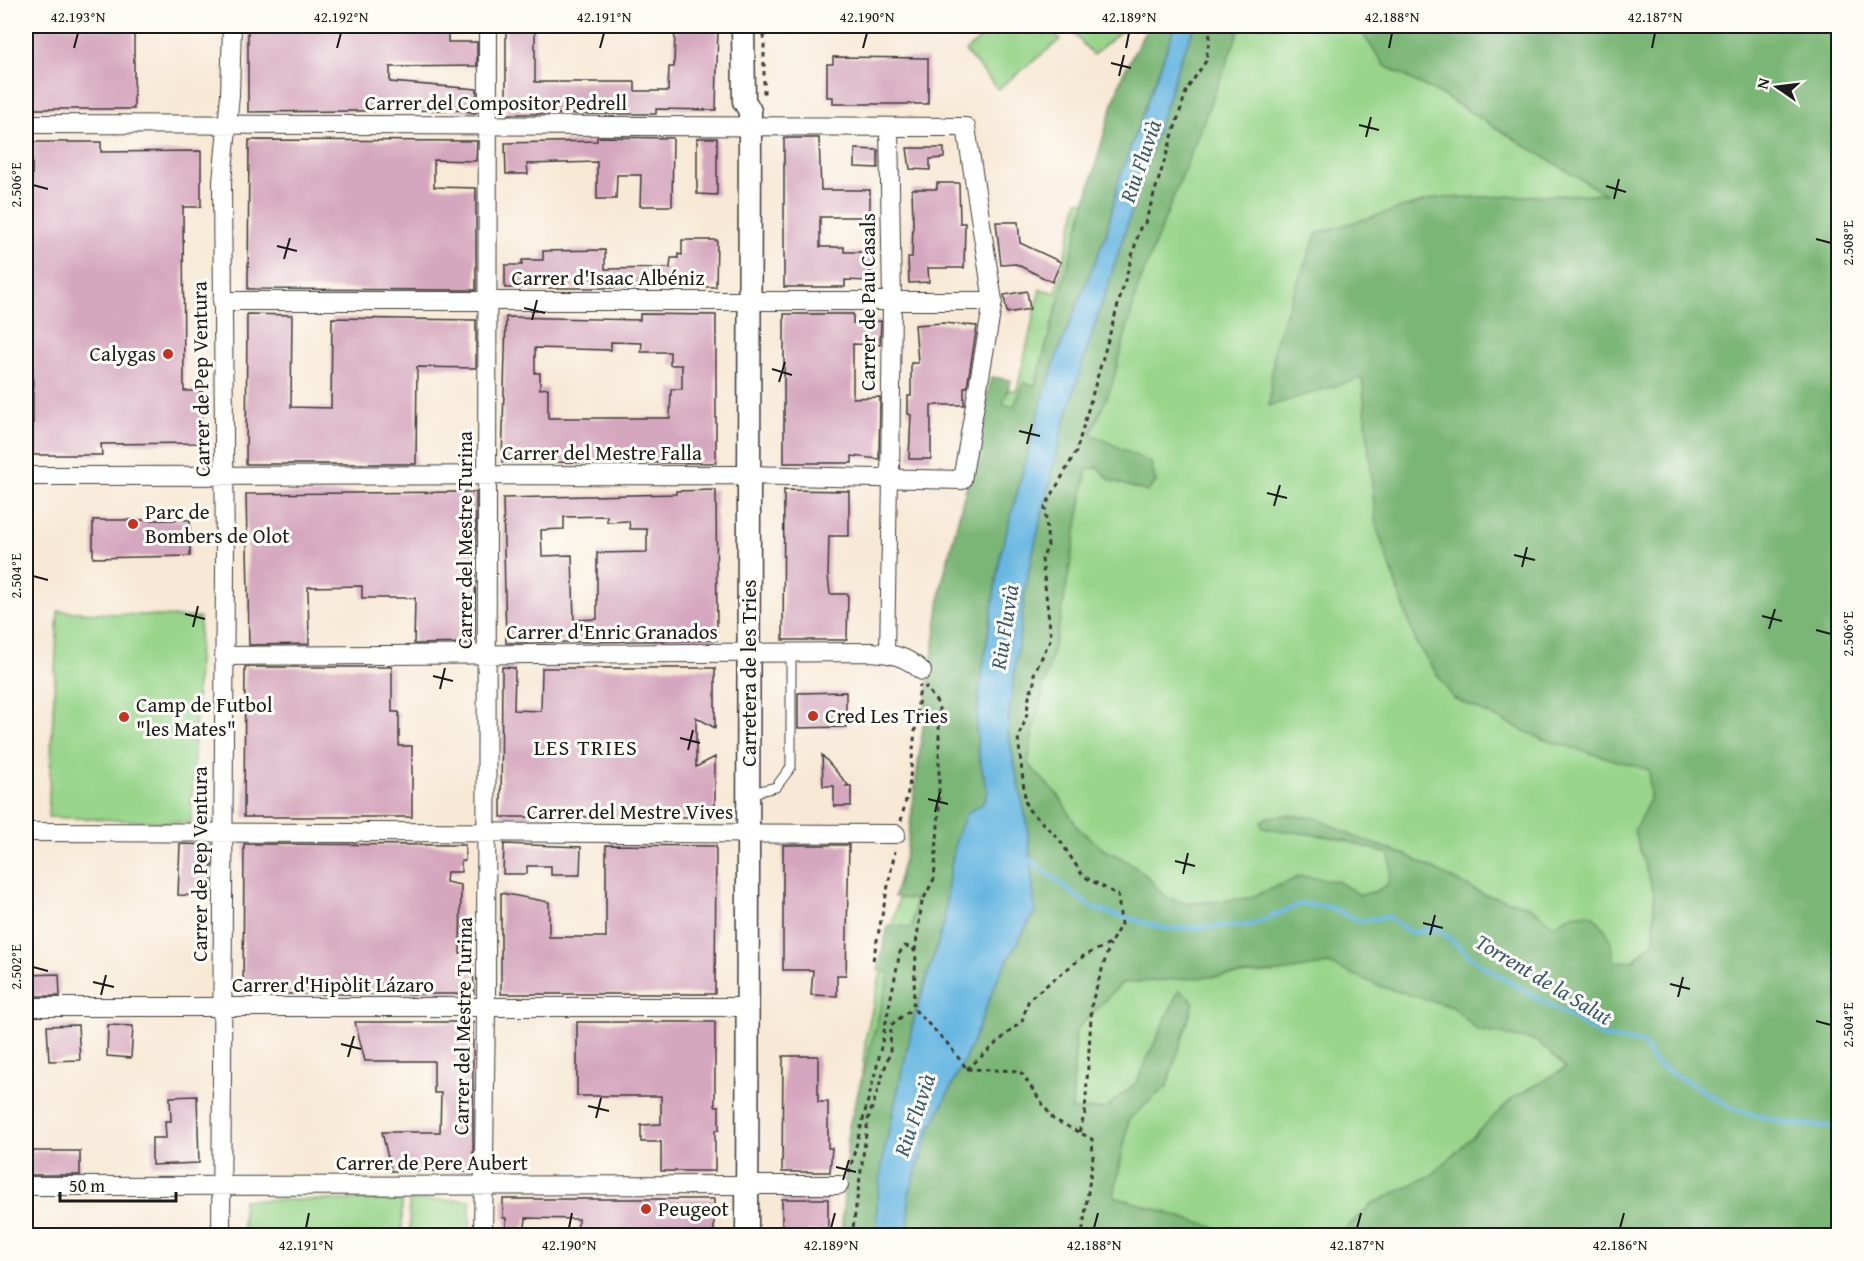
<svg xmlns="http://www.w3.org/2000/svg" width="1864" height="1261" viewBox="0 0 1864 1261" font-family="'Gentium Book Plus',serif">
<rect width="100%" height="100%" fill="#fdfcf7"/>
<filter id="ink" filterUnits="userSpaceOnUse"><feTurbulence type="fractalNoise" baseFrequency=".0167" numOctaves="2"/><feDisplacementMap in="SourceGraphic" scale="12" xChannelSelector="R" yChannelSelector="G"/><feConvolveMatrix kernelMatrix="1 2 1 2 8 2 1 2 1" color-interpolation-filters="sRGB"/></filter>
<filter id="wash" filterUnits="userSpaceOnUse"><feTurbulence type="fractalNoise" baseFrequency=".008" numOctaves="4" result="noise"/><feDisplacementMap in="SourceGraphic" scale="24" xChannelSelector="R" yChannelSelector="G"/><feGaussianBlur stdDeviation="1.35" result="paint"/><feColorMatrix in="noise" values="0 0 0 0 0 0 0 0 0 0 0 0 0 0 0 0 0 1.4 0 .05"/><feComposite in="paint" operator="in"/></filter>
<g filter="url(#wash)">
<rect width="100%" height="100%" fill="#f7e9d5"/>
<path fill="#98d58a" stroke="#5a7853" stroke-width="1.5" d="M996,26H1049L1060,40L998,89L965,51Z
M1067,26H1127L1093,55Z
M1188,26H1838V1235L862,1236L856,1128L866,1036L968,603L1001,391L1017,390L1040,289L1056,293L1078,201L1125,199Z
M58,611L200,618L191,823L48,817Z
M243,1200H402V1235H243Z
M409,1200H470V1235H410Z"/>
<path fill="#7ab676" stroke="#4b6949" stroke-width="1.5" d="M1148,26H1175L1119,179L1107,232L1059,350L1042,401L1000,556L980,686L976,727L979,757L988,793L982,804L966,814L953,852L944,923L913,1023L884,1153L877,1203V1235L841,1236L849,1126L890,973L878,970L888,925L912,928L915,900L894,897L907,848L942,583L986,409L987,395L992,377L1011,380L1003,405L1014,406L1024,383L1035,386L1108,120L1122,76Z
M1195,26H1241L1138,287L1112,385L1091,434L1151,463L1156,482L1147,492L1110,480L1098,468L1087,469L1061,617L1033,731L1028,764L1059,796L1077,827L1103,849L1125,860L1147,876L1165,897L1189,904L1249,898L1302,876L1337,881L1360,895L1377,891L1388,884L1391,871L1389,854L1338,838L1263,828L1261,822L1267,817L1287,815L1316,818L1357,838L1406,855L1483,894L1529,906L1554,925L1571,915L1590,913C1606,926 1613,941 1614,962L1633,961L1654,941V894L1634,831L1650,799L1649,770L1542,739L1453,698L1416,643L1376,525L1362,378L1269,406L1275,341L1317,233L1436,198L1605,194L1447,98L1385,66L1357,26H1838V1235H1339L1370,1205L1433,1174L1513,1098L1566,1068L1537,1041L1477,1030L1453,1007L1379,986L1329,964L1281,972L1122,983L1076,1030L1072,1110L1104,1109L1136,1083L1179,990L1194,1002L1167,1086L1129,1119L1114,1196L1237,1235L908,1236L909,1194L928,1134L971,1046L999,975L1035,911L1027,823L1008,733L1009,714L1027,577L1062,430L1077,381L1181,57Z"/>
<path fill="#68b7e2" stroke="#426a7f" stroke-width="1.5" d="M1175,26H1195L1181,57L1077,381L1062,430L1027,577L1009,714L1008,734L1027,823L1035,911L999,975L971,1046L928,1134L909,1194L908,1235H877V1203L884,1153L913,1023L944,923L948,882L957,835L966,814L982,804L988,793L979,757L976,727L980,686L1000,556L1042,401L1059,350L1107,232L1119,179Z"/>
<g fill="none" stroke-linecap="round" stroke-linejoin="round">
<path stroke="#68b7e2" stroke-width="4.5" d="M1026,857L1092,908L1166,929L1252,925L1301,904L1330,907L1359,921L1388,917L1411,933L1437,928L1479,964L1604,1037L1643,1043L1653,1062L1736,1110L1790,1124L1838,1127"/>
</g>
<g id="blocks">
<path fill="#d5a7be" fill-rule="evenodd" d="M26,26H134V109H26Z
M248,26H448V42H477V66L390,67V82L477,89L476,113L460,110L248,112Z
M506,26H535V82H635V91H668L669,67H674L675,26H718L716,110L656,109V114H506Z
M833,57L928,58V104H833V97H827V64H833Z
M597,137L673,138L672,206H640L641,175H617L616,199H597V162L527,164L528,174H506L505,143L597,141Z
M697,138H717V195L697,194Z
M784,138H819L821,190H870V217H820V247H844V252H874L873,271H870L869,281L845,280V287H784Z
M249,140L477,141L476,161L434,160V187L476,188V290L248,289Z
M32,142H101V152L201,151V207H183L184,391H202V443L101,444L102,455H33Z
M907,148H944V158L930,159V170L910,169Z
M855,149L878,150V168L855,167Z
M937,183H959L960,223H965L964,268H928L929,282L909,283L908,257H912L913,223L912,189H937Z
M996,222H1018L1020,243L1061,262L1052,282L1016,264L1001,265Z
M682,240H717L716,287L664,286V282H638V288H505V265H522V260H543V251L605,250V269L670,268L671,258H678V254L682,255Z
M1027,291L1030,309L1007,313L1004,295Z
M247,314L292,315L291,407L331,408L332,318L476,320V368L417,367L416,464H246Z
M640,314L716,315V463L502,462L506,317L640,320ZM611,342L642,343L641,352H670V365H682V389H671L670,418H548V388L540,389V373H535V348L611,350Z
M784,314H853V323L881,321L880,345L853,344V398L880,397L879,459L852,456V463H784Z
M943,323L977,326L967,387H964V405H931V459H909L911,415L908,414V396H911V363H918L915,325Z
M716,490L717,640L506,643L503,498L676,494V491ZM607,516V522L629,521L630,529H647V552L597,553V619L574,620L572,555L542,556L541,530L564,529V517Z
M784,490L849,491V536H829L828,576L830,594H848L847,640H783Z
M457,492H476L475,643L414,644L415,598H362V586L308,587L309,644L249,645L246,494Z
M93,520H190V556L93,558Z
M245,667H392V712H399V746H412V817H244Z
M502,667L515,668L514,710L541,711L542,668H715V728L696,717V767L715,757V817H501Z
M846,692V727L798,728V693Z
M822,755L849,786H845H851V806H834V786H823Z
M180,844L212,845L211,896L178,895Z
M244,844L465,845V861H461V872H447L446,882L461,885L460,953L473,954L474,994H243Z
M504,844L581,847L580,875H551V866H527V874H503Z
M606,845L716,846L715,994H501V893L549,902V937H606Z
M783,845H849L846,975H837V996L811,995L813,970H783Z
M59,974L60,996H26V975Z
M355,1022H473V1171H391L382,1132H440L441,1093H434V1061H365Z
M577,1022H715V1106H719V1130H715V1171H661V1142H641V1125L661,1124V1096H577Z
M78,1025L80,1060L49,1061L47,1026Z
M108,1025L133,1026L131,1058L107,1056Z
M783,1056H818V1102H828V1148H832L830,1172H782Z
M197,1096L199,1163L152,1165V1138H166L165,1121H171L170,1097Z
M26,1151H80V1175H26Z
M503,1199H714V1236H578V1219L526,1218L525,1227H506V1218H503Z
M782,1199H828V1231H808V1236H782Z"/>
</g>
</g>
<g filter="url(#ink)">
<use href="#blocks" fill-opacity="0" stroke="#3d3b38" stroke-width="1.5"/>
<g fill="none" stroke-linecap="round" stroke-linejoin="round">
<defs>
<path id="service" d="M748,794L776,787L791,767V654"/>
<path id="pedestrian" d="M887,654L890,478"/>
<path id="minor" d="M26,124L966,127L993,301L962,480L749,475L26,476
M889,127L892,301L890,478
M222,301H993
M224,656L871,652C893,654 906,656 922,671
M26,832L355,833
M364,832L896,834
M26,1007H748
M26,1186L839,1185
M221,1236L225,565L222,182L230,95L232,26
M483,1236L486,1007L488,26"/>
<path id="tertiary" d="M743,26L744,101L750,111V126L747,1236"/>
</defs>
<use href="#service" stroke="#3d3b38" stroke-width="11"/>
<use href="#pedestrian" stroke="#3d3b38" stroke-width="16"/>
<use href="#minor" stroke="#3d3b38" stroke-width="20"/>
<use href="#tertiary" stroke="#3d3b38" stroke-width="25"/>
<path stroke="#3d3b38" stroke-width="3" stroke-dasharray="4.5 4.5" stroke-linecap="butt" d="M764,26V97
M901,821L909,787L920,685
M915,951L922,902L934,879L939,813V705L925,686
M873,960L895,851
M967,1069L1022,1021L1029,999L1085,955L1110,944L1121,924L1118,895L1083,876L1059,839L1026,807L1018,737L1026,719L1030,690L1034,689V674L1051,638L1042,559L1048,546L1045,507L1076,452L1140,228L1145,223L1187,89L1206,61L1211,26
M967,1069L1020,1071L1053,1119L1092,1139L1093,1156L1082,1236
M1079,1132L1085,1113L1092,1002L1110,944
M849,1173L878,1062L900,952L905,946L913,948L916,955L913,1008L947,1043L967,1069
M1237,1230L1243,1236
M854,1236L853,1228L868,1120L890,1052L891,1025L913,1008"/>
<use href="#service" stroke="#fff" stroke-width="9"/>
<use href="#pedestrian" stroke="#fff" stroke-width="14"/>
<use href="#minor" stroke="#fff" stroke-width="18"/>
<use href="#tertiary" stroke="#fff" stroke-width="22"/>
</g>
</g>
<path fill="none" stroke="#1c1c1c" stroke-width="2" d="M74,48L78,33M337,48L341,33M600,48L604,33M863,48L867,33M1126,48L1129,33M1389,48L1392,33M1652,48L1655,33M1111,63L1131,68M1119,76L1124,55M1359,125L1379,130M1366,137L1371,117M33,185L48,189M1606,186L1626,192M1614,199L1619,179M1816,239L1831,243M277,246L297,251M284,259L290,238M524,308L545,313M532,320L537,300M772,369L792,375M779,382L785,362M1019,431L1040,436M1027,444L1032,424M1267,493L1287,498M1274,506L1280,485M1514,555L1535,560M1522,567L1527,547M33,576L48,580M185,614L205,619M1762,616L1782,621M193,627L198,606M1769,629L1775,609M1816,630L1831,634M433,676L453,681M440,689L445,668M680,738L700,743M688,750L693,730M928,799L948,804M935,812L940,792M1175,861L1195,866M1183,874L1188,853M1423,923L1443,928M1430,935L1435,915M33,967L48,971M93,982L114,987M1670,984L1690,989M101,995L106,975M1678,997L1683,977M1816,1021L1831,1025M341,1044L361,1049M348,1057L354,1036M588,1106L609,1111M596,1118L601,1098M836,1167L856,1172M843,1180L849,1160M306,1228L309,1213M569,1228L572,1213M831,1228L835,1213M1094,1228L1098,1213M1357,1228L1361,1213M1620,1228L1624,1213"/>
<g fill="#c8321e" stroke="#fdfcf7" stroke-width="2">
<circle cx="168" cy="354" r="6"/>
<circle cx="133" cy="524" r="6"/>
<circle cx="813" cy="716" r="6"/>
<circle cx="124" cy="717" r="6"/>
<circle cx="646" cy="1209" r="6"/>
</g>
<g text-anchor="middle" stroke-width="6" stroke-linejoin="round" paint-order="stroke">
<g font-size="21" fill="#1c1c1c" stroke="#fdfcf7">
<text x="496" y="110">Carrer del Compositor Pedrell</text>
<text x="608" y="285">Carrer d'Isaac Albéniz</text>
<text transform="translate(868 302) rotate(-90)" y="7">Carrer de Pau Casals</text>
<text transform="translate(201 379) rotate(-91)" y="7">Carrer de Pep Ventura</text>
<text x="602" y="460">Carrer del Mestre Falla</text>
<text transform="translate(465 540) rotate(-90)" y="7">Carrer del Mestre Turina</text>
<text x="612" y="639">Carrer d'Enric Granados</text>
<text transform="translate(749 673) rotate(-90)" y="7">Carretera de les Tries</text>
<text x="630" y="819">Carrer del Mestre Vives</text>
<text transform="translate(200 864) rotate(-90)" y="7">Carrer de Pep Ventura</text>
<text x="333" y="992">Carrer d'Hipòlit Lázaro</text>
<text transform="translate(463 1026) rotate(-89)" y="7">Carrer del Mestre Turina</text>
<text x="432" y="1170">Carrer de Pere Aubert</text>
</g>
<g font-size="21" fill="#1c1c1c" stroke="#fdfcf7" text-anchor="start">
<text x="156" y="361" text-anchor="end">Calygas</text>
<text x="145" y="519">Parc de<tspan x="145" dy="24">Bombers de Olot</tspan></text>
<text x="136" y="712">Camp de Futbol<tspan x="136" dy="24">"les Mates"</tspan></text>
<text x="825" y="723">Cred Les Tries</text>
<text x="658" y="1216">Peugeot</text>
</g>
<g font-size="22" font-style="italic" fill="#3a5a6b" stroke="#fdfcf7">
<text transform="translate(1140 161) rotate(-71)" y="8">Riu Fluvià</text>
<text transform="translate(1004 627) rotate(-81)" y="8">Riu Fluvià</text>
<text transform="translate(1544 979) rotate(31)" y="8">Torrent de la Salut</text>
<text transform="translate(914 1115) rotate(-71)" y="8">Riu Fluvià</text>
</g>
<g font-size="22" letter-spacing="1.5" fill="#1c1c1c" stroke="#fdfcf7">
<text x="586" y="755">LES TRIES</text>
</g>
</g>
<rect width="1864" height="1261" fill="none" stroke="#fdfcf7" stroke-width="66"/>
<g transform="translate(1777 87) rotate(284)" stroke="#fdfcf7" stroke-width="4.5" paint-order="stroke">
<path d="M0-4.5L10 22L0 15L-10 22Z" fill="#1c1c1c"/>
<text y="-9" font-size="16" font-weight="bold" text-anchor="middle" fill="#1c1c1c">N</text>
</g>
<path d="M60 1192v9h116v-9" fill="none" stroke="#1c1c1c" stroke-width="3"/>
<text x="69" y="1192" font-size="18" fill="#1c1c1c" stroke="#fdfcf7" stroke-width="4.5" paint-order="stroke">50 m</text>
<rect x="33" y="33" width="1798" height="1195" fill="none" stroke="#1c1c1c" stroke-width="2"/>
<g font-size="15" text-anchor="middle" fill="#1c1c1c">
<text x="78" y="22">42.193°N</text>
<text x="341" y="22">42.192°N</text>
<text x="604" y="22">42.191°N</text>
<text x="867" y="22">42.190°N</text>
<text x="1129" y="22">42.189°N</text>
<text x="1392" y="22">42.188°N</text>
<text x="1655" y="22">42.187°N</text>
<text transform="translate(16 185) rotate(-90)" y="5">2.506°E</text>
<text transform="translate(1848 243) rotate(-90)" y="5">2.508°E</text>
<text transform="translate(16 576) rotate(-90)" y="5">2.504°E</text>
<text transform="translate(1848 634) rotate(-90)" y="5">2.506°E</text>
<text transform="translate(16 967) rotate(-90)" y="5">2.502°E</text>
<text transform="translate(1848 1025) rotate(-90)" y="5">2.504°E</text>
<text x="306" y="1250">42.191°N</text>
<text x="569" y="1250">42.190°N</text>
<text x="831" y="1250">42.189°N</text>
<text x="1094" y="1250">42.188°N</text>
<text x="1357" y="1250">42.187°N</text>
<text x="1620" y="1250">42.186°N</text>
</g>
</svg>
